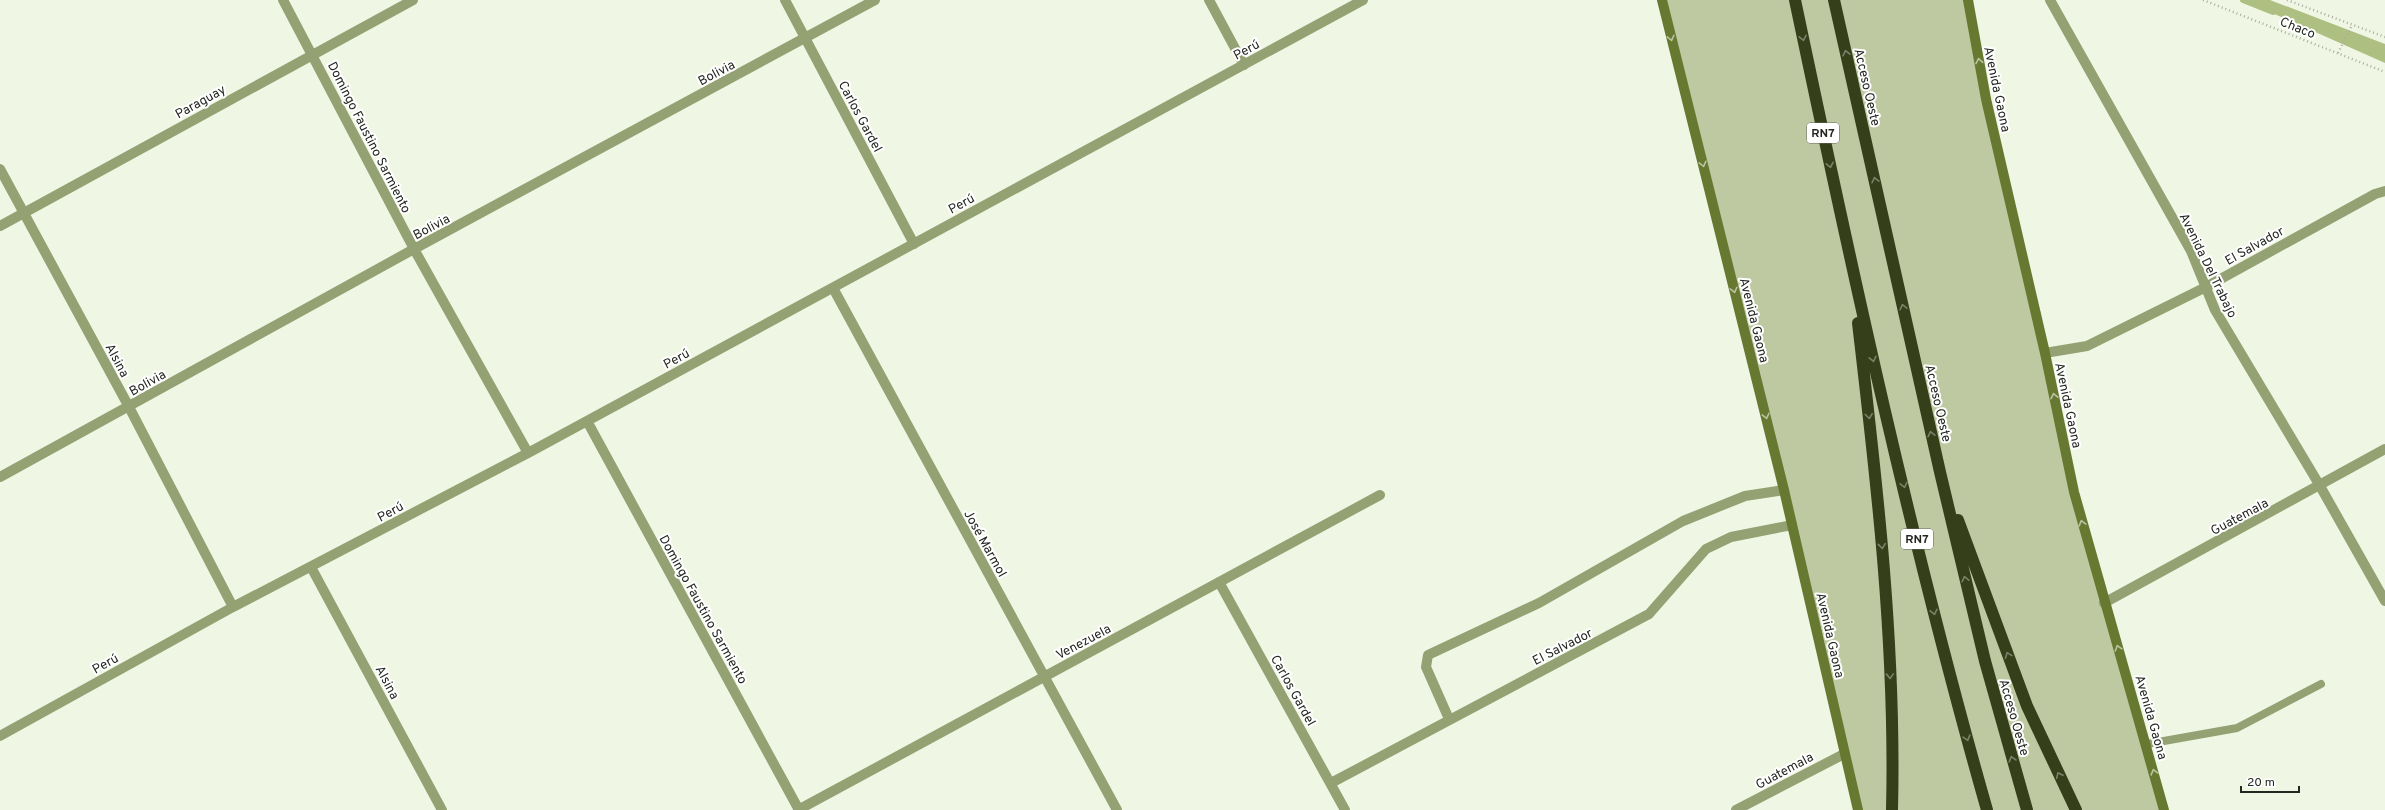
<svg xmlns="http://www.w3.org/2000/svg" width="2385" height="810" viewBox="0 0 2385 810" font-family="Overpass,sans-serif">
<rect width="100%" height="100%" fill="#f0f6e4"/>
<path fill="#bec9a2" d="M1662,0H1968L2074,492L2164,810H1858Z"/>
<path fill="#aebf82" d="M2243,0H2270L2385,44V63Z"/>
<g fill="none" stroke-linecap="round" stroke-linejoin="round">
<path stroke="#aebf82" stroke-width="6" d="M2243,0L2273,12"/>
<path stroke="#aaaea0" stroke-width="2.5" stroke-dasharray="1 3" stroke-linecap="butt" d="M2203,0L2385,72
M2287,0L2385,37
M2338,53L2352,25"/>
<path stroke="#94a173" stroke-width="8" d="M2147,744L2237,728L2321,684"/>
<path stroke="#94a173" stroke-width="10" d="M283,0L414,249L528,453
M785,0L914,244
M1209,0L1244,65
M2050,0L2191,251L2215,310L2320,486L2385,601
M0,169L129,407L233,607
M0,226L413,0
M833,288L1117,810
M2045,353L2087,346L2206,287L2375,194L2385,191
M587,421L799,810
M0,477L414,249L875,0
M311,567L442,810
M1219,582L1345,810
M2104,603L2385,449
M1449,719L1426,667L1428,655L1539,603L1683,521L1745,496L1784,490
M0,736L233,607L528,453L1363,0
M1331,783L1649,614L1706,549L1731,537L1792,525
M798,810L1380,495
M1736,810L1844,754"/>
<path stroke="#677931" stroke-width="10" d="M1662,0L1784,490L1858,810
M1968,0L1986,99L2045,353L2074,492L2164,810"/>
<path stroke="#353f1a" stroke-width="12" d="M1795,0C1852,271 1911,543 1987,810
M1834,0L1940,472L1985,661L2027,810
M1858,323C1877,484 1896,647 1892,810
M1958,520L2027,706L2076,810"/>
</g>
<defs><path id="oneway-chevron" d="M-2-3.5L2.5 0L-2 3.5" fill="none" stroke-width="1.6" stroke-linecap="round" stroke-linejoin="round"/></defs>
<g stroke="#bbc3a2">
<use href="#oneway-chevron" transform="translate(1671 38) rotate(76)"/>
<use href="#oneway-chevron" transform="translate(1979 61) rotate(-101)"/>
<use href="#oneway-chevron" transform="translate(1703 164) rotate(76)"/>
<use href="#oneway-chevron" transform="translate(1734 290) rotate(76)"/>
<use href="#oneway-chevron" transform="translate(2054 396) rotate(-102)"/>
<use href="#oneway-chevron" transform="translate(1766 416) rotate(76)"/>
<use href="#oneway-chevron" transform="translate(2082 523) rotate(-105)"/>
<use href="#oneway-chevron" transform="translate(2118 648) rotate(-107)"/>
<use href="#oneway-chevron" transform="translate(2154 772) rotate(-105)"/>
</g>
<g stroke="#7c826a">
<use href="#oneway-chevron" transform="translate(1803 38) rotate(78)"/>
<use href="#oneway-chevron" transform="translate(1846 53) rotate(-103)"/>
<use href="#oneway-chevron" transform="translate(1830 165) rotate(78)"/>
<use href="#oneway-chevron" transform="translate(1875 180) rotate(-103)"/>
<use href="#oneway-chevron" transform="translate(1903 307) rotate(-103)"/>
<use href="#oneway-chevron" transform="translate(1873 359) rotate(77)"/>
<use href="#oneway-chevron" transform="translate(1869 416) rotate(83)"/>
<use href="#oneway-chevron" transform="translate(1931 434) rotate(-103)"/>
<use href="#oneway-chevron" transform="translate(1904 485) rotate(77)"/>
<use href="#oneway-chevron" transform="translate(1882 546) rotate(84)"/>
<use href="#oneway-chevron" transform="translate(1965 579) rotate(-103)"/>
<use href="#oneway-chevron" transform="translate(1934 612) rotate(77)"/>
<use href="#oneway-chevron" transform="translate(2008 655) rotate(-111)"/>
<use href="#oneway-chevron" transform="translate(1890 676) rotate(88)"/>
<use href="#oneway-chevron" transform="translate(1967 738) rotate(74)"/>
<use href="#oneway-chevron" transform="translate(2012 759) rotate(-106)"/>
<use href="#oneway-chevron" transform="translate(2059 775) rotate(-115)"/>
</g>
<g text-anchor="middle" stroke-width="4" stroke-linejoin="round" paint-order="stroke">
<g fill="#fff" stroke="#666763" stroke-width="1">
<rect x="1807" y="123" width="32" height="20" rx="3"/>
<rect x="1901" y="529" width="32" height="20" rx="3"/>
</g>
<g font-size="12" font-weight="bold" fill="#242620">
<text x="1823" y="137">RN7</text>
<text x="1917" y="543">RN7</text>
</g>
<g font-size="13" fill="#242620" stroke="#fff">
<text transform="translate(2298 27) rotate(22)" y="5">Chaco</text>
<text transform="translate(1246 49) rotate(-28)" y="5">Perú</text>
<text transform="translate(716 72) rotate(-28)" y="5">Bolivia</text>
<text transform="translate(1868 87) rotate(77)" y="5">Acceso Oeste</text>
<text transform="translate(1998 89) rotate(78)" y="5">Avenida Gaona</text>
<text transform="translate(200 101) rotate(-29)" y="5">Paraguay</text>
<text transform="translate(861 116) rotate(62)" y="5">Carlos Gardel</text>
<text transform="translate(370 137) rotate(63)" y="5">Domingo Faustino Sarmiento</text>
<text transform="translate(961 203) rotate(-28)" y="5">Perú</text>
<text transform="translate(431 226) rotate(-28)" y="5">Bolivia</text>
<text transform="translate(2254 245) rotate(-29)" y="5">El Salvador</text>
<text transform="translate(2209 265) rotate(64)" y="5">Avenida Del Trabajo</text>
<text transform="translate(1755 320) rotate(76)" y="5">Avenida Gaona</text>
<text transform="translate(676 358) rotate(-28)" y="5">Perú</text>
<text transform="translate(118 360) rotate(62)" y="5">Alsina</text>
<text transform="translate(147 382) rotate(-29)" y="5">Bolivia</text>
<text transform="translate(1939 403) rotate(77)" y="5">Acceso Oeste</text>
<text transform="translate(2069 405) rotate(78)" y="5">Avenida Gaona</text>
<text transform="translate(390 511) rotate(-28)" y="5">Perú</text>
<text transform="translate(2239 516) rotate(-28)" y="5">Guatemala</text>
<text transform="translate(986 543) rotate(61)" y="5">José Marmol</text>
<text transform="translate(704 609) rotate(61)" y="5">Domingo Faustino Sarmiento</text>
<text transform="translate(1831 635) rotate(77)" y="5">Avenida Gaona</text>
<text transform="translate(1083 641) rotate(-28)" y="5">Venezuela</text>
<text transform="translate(1562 646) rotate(-27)" y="5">El Salvador</text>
<text transform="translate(105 663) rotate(-29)" y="5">Perú</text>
<text transform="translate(388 682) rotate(62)" y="5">Alsina</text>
<text transform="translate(1294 690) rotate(61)" y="5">Carlos Gardel</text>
<text transform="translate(2015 717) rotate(74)" y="5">Acceso Oeste</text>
<text transform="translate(2152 717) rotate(74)" y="5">Avenida Gaona</text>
<text transform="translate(1784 770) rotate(-28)" y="5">Guatemala</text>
</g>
</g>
<path d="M2241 786v6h58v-6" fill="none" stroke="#242620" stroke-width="2"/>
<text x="2247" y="786" font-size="12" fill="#242620" stroke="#ffffff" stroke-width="3" paint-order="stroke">20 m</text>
</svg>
